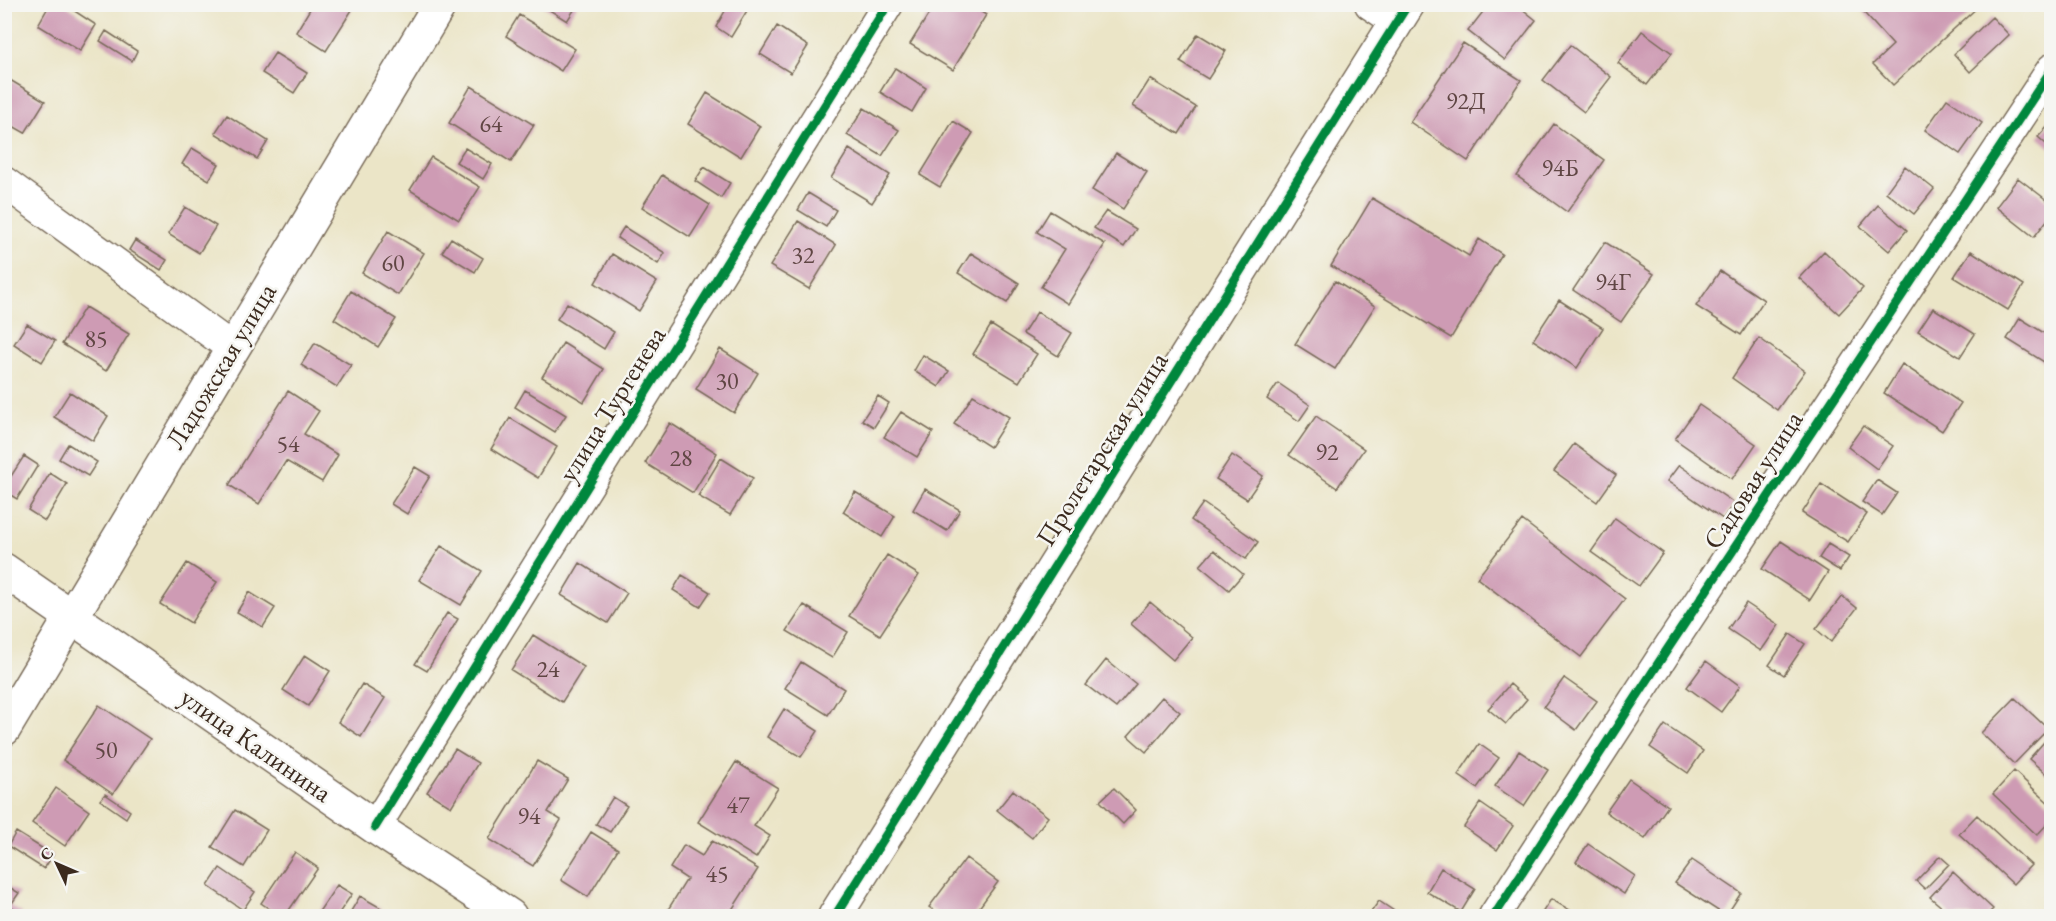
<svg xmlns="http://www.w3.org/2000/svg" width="2056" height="921" viewBox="0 0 2056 921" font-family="'EB Garamond',serif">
<rect width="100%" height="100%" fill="#f6f6f2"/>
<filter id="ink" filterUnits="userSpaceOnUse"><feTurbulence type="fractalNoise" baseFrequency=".0167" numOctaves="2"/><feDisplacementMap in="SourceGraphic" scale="12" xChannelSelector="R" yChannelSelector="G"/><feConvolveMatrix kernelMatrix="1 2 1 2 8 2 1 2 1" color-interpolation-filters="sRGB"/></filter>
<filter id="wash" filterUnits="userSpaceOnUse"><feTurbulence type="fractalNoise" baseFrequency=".008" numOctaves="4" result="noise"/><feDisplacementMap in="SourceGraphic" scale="24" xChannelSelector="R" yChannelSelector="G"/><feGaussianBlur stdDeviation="1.35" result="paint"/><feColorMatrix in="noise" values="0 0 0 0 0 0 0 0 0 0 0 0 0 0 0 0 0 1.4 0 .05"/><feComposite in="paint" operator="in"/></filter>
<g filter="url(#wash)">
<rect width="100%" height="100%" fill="#ebe5c7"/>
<g id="blocks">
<path fill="#ce9bb4" d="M50,4H64L96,25L80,51L38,25Z
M313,4H342L352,10L326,51L296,32Z
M544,4H578L567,21L543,6Z
M729,4H740L748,9L731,37L716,27Z
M935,4H969L986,15L953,70L910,44Z
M1489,4H1516L1536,20L1505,60L1468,31Z
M1856,4H1981L1893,85L1873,64L1893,45Z
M519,15L575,49L561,71L506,36Z
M1992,17L2009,35L1970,72L1954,54Z
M777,26L808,46L791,73L760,54Z
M106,31L137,51L132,61L100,41Z
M1642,31L1672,53L1647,85L1618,63Z
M1198,34L1226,51L1208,79L1180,62Z
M1463,43L1521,80L1468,161L1410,122Z
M1570,45L1611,77L1584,112L1543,80Z
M275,53L307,73L294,93L262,73Z
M895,68L926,88L912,112L880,92Z
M1150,79L1196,107L1179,134L1133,106Z
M10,80L45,101L25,133L4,121V89Z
M471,86L534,125L511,162L449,123Z
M707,93L760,126L741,157L688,124Z
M1947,99L1982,123L1960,154L1925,130Z
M864,108L899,130L882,156L847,135Z
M227,115L268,141L257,159L215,133Z
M953,121L973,133L940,187L920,175Z
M2052,122V149L2038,137Z
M1554,124L1604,160L1567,212L1517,176Z
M192,148L219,164L209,180L182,164Z
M465,148L492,164L483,179L456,162Z
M849,149L890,175L872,203L831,178Z
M1116,153L1147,172L1123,209L1092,190Z
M431,157L480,187L459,220L410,190Z
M1905,166L1934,189L1914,214L1886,192Z
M704,167L730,183L721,198L695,181Z
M662,175L710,205L690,237L642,207Z
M2018,178L2052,204V214L2034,237L1996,207Z
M808,193L836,210L826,227L798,210Z
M1372,198L1469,256L1479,239L1502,254L1451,338L1331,266Z
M1878,205L1907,230L1889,251L1860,226Z
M185,207L216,226L199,253L168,234Z
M1050,211L1105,244L1068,304L1041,287L1065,249L1037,232Z
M1106,211L1136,229L1124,247L1094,228Z
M798,221L836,245L809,289L770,266Z
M624,227L665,253L658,264L617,238Z
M388,231L424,253L398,295L362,273Z
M451,238L483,258L475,272L442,252Z
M135,240L167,260L161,270L129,250Z
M1605,242L1654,274L1621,322L1573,290Z
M1824,251L1863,288L1839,314L1799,278Z
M1971,251L2024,285L2008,310L1954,277Z
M971,253L1019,283L1007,303L958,273Z
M612,254L657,282L639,311L595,283Z
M1720,271L1764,300L1741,335L1696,306Z
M1335,281L1375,306L1335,369L1295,344Z
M351,291L396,319L378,347L334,319Z
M1559,300L1603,328L1577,368L1533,340Z
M567,303L614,332L604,349L557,319Z
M85,307L129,334L106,371L62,344Z
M1933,308L1975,334L1960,357L1918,331Z
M1037,312L1072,333L1058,356L1023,334Z
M2020,318L2052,338V367L2007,339Z
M27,324L55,341L42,362L14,344Z
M991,325L1037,354L1019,382L973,354Z
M1759,338L1805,371L1777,410L1732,378Z
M315,343L351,365L337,387L301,365Z
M563,343L604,369L584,402L542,377Z
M720,349L758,373L734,413L696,389Z
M923,355L949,371L939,387L914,371Z
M1902,364L1961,403L1942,431L1884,393Z
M1278,383L1310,405L1299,421L1267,399Z
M525,390L566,415L555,432L515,407Z
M288,391L319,411L304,434L338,455L322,482L286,461L259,504L229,485Z
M70,392L108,416L93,441L54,417Z
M973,395L1009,417L990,447L954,424Z
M878,396L889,403L874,427L862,420Z
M1699,405L1756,444L1732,479L1675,439Z
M901,412L933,432L917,457L884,437Z
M1316,416L1364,449L1337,488L1289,455Z
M510,418L557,447L538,478L491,449Z
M670,423L717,453L693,493L645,463Z
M1863,426L1893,446L1877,469L1848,447Z
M68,444L97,462L88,476L59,459Z
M1574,444L1616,475L1597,502L1554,471Z
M1232,455L1263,476L1247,499L1216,479Z
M24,456L38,465L17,499L4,491V487Z
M721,458L753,478L730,515L698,496Z
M1679,465L1734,503L1723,519L1667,481Z
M415,467L430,476L407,514L391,504Z
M50,473L67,484L45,521L28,510Z
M1877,480L1897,493L1882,515L1862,502Z
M1821,484L1867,514L1848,542L1802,513Z
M925,489L960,510L947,531L913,510Z
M855,492L895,516L882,537L843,512Z
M1203,503L1258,542L1246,559L1191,520Z
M1615,518L1663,553L1639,586L1591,552Z
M1522,520L1625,599L1581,657L1477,578Z
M1781,541L1828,572L1810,600L1762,569Z
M1828,544L1849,557L1840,571L1819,558Z
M441,546L482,571L461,605L419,580Z
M1214,550L1243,574L1229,590L1200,566Z
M887,555L919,575L880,635L849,616Z
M187,563L217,582L191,623L160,604Z
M580,563L627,593L608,623L561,595Z
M682,575L710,592L700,607L673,590Z
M249,592L275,608L263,627L237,612Z
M1842,596L1857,608L1831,642L1816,629Z
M1150,602L1192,637L1173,660L1131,624Z
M1746,603L1779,625L1761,651L1728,629Z
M804,605L848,632L832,658L787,631Z
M447,613L458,619L427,671L415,664Z
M1790,634L1805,644L1784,675L1769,665Z
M533,635L584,667L562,702L511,670Z
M305,655L330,671L308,706L283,690Z
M1106,660L1136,684L1116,708L1086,685Z
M1706,661L1740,686L1721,712L1687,687Z
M801,662L844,689L828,715L785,688Z
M1564,678L1597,701L1576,730L1544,706Z
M362,684L385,698L361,737L338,722Z
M1510,684L1527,699L1506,724L1488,709Z
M1162,697L1180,712L1146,752L1128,736Z
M2015,698L2048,729L2014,764L1981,733Z
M99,705L150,739L113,794L63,760Z
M784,709L818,731L801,757L767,737Z
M1665,725L1703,751L1688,773L1650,747Z
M2052,733V779L2029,759Z
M1479,744L1499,758L1477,788L1458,775Z
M455,749L478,763L451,807L427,792Z
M1519,751L1548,770L1524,806L1495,786Z
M537,761L568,779L548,812L561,820L533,866L489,839Z
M736,762L778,788L754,826L770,836L756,858L698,822Z
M2014,771L2052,806V819L2037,835L1993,794Z
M1629,779L1668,806L1645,839L1606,812Z
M56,788L89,811L65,846L32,823Z
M1114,788L1136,810L1123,824L1100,801Z
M1013,790L1048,817L1032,838L997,810Z
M105,794L130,811L126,818L100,800Z
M613,797L627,806L610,832L596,824Z
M1480,803L1513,826L1497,850L1464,827Z
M235,810L267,830L244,867L212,847Z
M1977,815L2031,865L2013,884L1959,834Z
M16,832L53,855L44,869L8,846Z
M591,832L618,849L588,897L561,880Z
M712,841L758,869L728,916H664L687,879L670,868L684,845L702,856Z
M1588,844L1635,876L1624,894L1576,862Z
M295,852L318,868L285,916H280L261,903Z
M1940,856L1949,864L1925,889L1916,881Z
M966,858L998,882L973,916H942L929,907Z
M1692,860L1741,893L1726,916L1675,883Z
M220,868L255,892L243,910L208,886Z
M1441,868L1475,889L1461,912L1427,892Z
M1953,872L1993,909L1986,916H1952L1930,897Z
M4,884L19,893L10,906L22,913L20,916H4Z
M337,885L352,894L337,916H316Z
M360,896L381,908L376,916H348Z
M1551,899L1578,915L1577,916H1540Z
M1379,901L1397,913L1395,916H1368Z"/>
</g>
</g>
<g filter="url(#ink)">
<use href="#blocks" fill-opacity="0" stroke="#796b59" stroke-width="1.5"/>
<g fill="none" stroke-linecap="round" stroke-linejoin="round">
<defs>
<path id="street" d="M1370,4L1397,22
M4,182L232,348
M375,827L888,4
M1494,916L1665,653L2052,69"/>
<path id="secondary" d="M4,570L375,827L510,916
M4,729L440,4
M835,916L1408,4"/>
</defs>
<use href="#street" stroke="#796b59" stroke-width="33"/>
<use href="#secondary" stroke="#796b59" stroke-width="36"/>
<use href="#street" stroke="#fff" stroke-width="30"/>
<use href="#secondary" stroke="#fff" stroke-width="33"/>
<defs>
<path id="cycleway" d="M375,827L888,4
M835,916L1408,4
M1494,916L1665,653L2052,69"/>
</defs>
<use href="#cycleway" stroke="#f6f6f2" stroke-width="13"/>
<use href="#cycleway" stroke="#00873e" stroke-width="9"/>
</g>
</g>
<g text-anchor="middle" stroke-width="5" stroke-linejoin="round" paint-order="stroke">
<g font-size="24" fill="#604644">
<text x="1466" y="109">92Д</text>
<text x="491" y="132">64</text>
<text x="1560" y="176">94Б</text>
<text x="803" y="263">32</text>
<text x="393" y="271">60</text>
<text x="1613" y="290">94Г</text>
<text x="96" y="347">85</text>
<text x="727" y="389">30</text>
<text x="288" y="452">54</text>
<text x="1327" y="460">92</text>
<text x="681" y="466">28</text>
<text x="548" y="677">24</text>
<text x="106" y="758">50</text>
<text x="738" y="813">47</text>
<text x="529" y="824">94</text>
<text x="717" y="882">45</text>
</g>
<g font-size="27" fill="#3b2a1e" stroke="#f6f6f2">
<text transform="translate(221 366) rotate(-59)" y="9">Ладожская улица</text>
<text transform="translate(612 404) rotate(-58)" y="9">улица Тургенева</text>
<text transform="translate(1102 449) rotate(-58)" y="9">Пролетарская улица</text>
<text transform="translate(1753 480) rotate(-57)" y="9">Садовая улица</text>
<text transform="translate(256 745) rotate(35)" y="9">улица Калинина</text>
</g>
</g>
<rect width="2056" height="921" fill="none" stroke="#f6f6f2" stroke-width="24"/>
<g transform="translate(57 864) rotate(314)" stroke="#f6f6f2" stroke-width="4.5" paint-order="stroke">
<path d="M0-4.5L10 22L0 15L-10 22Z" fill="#3b2a1e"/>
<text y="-9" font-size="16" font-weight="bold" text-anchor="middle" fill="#3b2a1e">С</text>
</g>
</svg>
